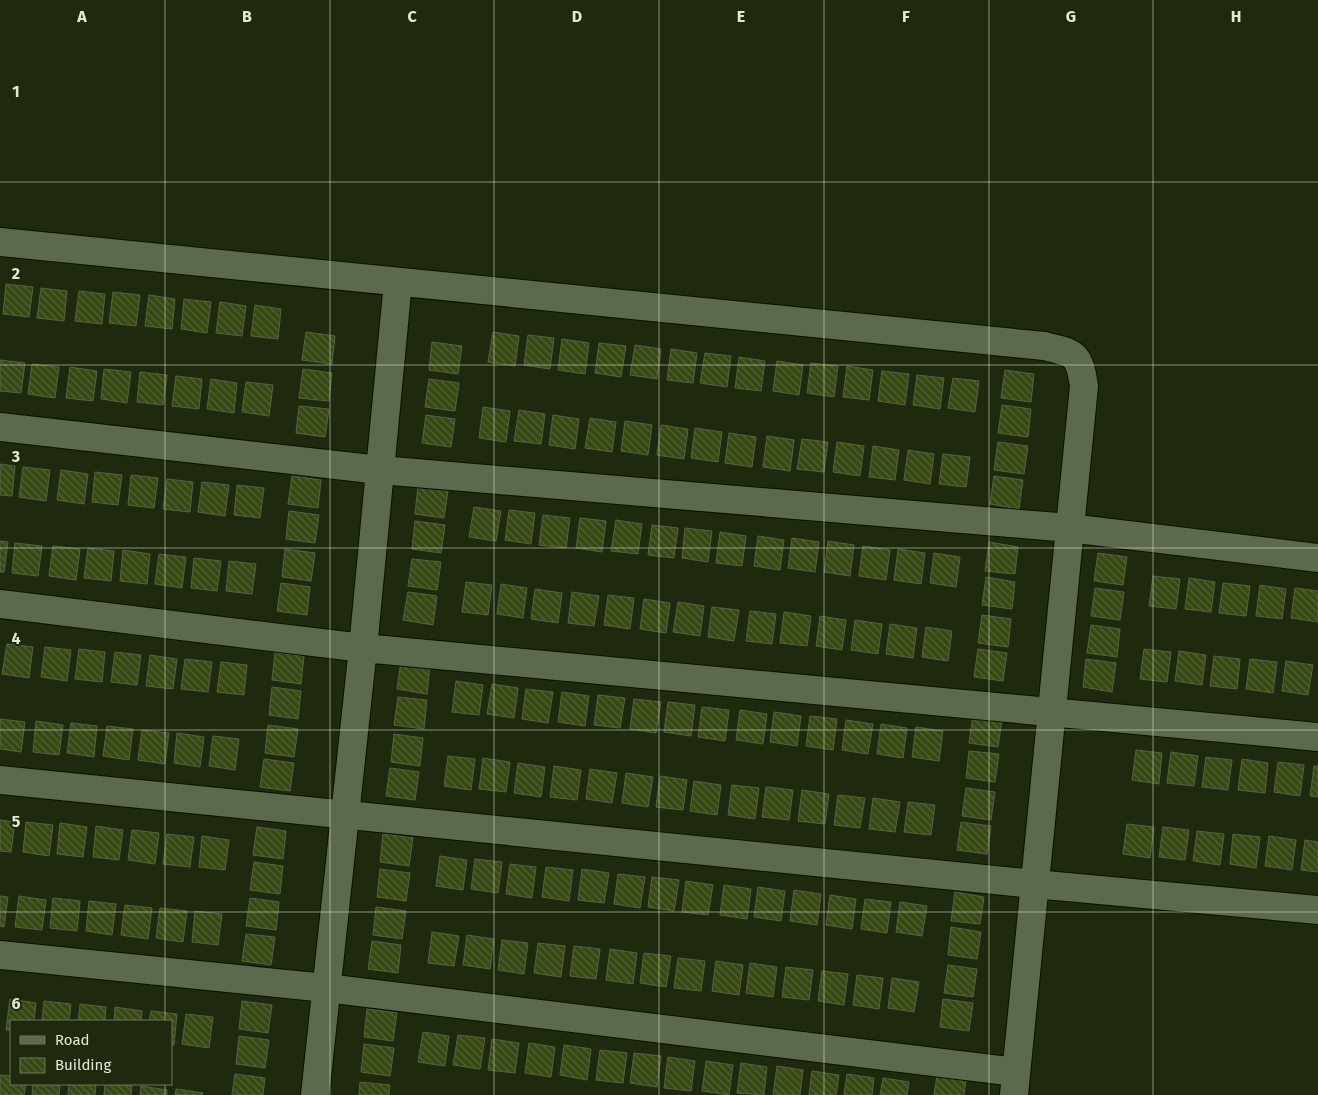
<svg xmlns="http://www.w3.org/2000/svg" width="1318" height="1095" viewBox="0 0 1318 1095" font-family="'Fira Sans',sans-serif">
<defs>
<pattern id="building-back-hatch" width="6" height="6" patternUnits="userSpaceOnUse" patternTransform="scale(1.25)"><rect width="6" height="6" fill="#364913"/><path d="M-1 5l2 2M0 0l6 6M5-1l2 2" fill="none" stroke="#536335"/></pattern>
</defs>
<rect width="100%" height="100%" fill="#1f290e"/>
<path fill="url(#building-back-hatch)" stroke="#576246" d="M6,284L33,287L29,317L3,314Z
M41,288L67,291L64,321L37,318Z
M79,291L105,294L102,324L75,321Z
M113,292L140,295L136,326L109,323Z
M149,295L175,299L172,329L145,326Z
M184,299L211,302L207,333L181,329Z
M220,302L246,306L242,336L216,333Z
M255,305L281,309L278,339L251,336Z
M306,332L335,336L332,364L302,360Z
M493,332L519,336L515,366L488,362Z
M528,335L554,338L550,369L524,365Z
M562,339L589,343L585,374L558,370Z
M432,342L462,346L458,374L429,370Z
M599,343L626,346L621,377L595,373Z
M635,345L661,349L657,379L630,375Z
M671,349L697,353L693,383L667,380Z
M705,353L731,356L727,387L700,383Z
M739,357L765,361L761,391L735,388Z
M0,360L25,363L21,393L0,391Z
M777,361L803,365L799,395L773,391Z
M811,363L838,366L834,397L807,393Z
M32,364L59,367L55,398L28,394Z
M847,366L873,370L869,400L843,397Z
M70,367L97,371L93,401L66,398Z
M104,369L131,372L127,403L101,399Z
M303,369L332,373L329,401L299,398Z
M1005,370L1034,374L1031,402L1001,398Z
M882,371L909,374L905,405L878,401Z
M140,372L167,375L163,405L137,402Z
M917,375L944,378L940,409L913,405Z
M176,376L202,379L199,409L172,406Z
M953,378L979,381L975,412L948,408Z
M211,379L237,383L234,413L207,409Z
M429,379L459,383L455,411L425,407Z
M246,382L273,385L269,416L242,412Z
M1002,405L1031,409L1028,437L998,433Z
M299,406L329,409L325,437L296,433Z
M483,407L510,411L506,442L479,438Z
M519,410L545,414L541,444L514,441Z
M426,415L455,419L451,447L422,443Z
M553,415L579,419L575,449L549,445Z
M590,418L616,422L612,452L585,448Z
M625,421L652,425L648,455L621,451Z
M661,425L688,429L684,459L657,455Z
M695,428L722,432L718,462L691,458Z
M729,433L756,437L752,467L725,463Z
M767,436L794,440L790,471L763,467Z
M802,439L828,442L824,472L797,469Z
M837,442L864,446L860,476L833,472Z
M998,442L1028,446L1024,474L994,470Z
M873,446L899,450L895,480L869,477Z
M908,450L934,454L930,484L904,480Z
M943,454L970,457L966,487L939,484Z
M0,464L15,466L12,496L0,495Z
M23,467L50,470L46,501L19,497Z
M61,470L88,474L84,504L57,500Z
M95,472L122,475L118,505L92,502Z
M131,475L158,478L154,508L128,505Z
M292,476L321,480L318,508L288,504Z
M994,476L1023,480L1019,509L990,504Z
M167,479L193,482L190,512L163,509Z
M202,482L229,485L225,516L198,512Z
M237,485L264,488L260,518L234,515Z
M418,486L448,490L444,518L415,514Z
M474,507L501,511L496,541L469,537Z
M509,510L535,513L531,544L505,540Z
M289,511L319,515L315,543L286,539Z
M543,515L570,518L566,548L539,545Z
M580,518L606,521L602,552L576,548Z
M616,520L642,524L638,554L611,551Z
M415,521L445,525L441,553L412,549Z
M652,525L678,528L674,558L648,555Z
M685,528L712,531L708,562L682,558Z
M720,532L746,536L742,566L716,563Z
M758,536L784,540L780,570L754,566Z
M792,538L819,542L815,572L788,568Z
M0,541L8,542L4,572H0Z
M828,541L854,545L850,576L824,572Z
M989,542L1018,547L1015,574L985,571Z
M15,543L42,546L38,576L12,573Z
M53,546L80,549L76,580L49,576Z
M863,546L890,550L886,580L859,576Z
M88,548L114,551L111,581L84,578Z
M285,549L315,553L311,581L282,577Z
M898,549L925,553L921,584L894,580Z
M123,550L150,554L147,584L120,581Z
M934,553L960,557L956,587L930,583Z
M1098,553L1127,557L1123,585L1094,581Z
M159,554L186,557L182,588L155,584Z
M194,558L221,561L217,591L191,588Z
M412,559L441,562L437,590L408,586Z
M229,561L256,564L252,594L226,591Z
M1153,576L1180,579L1176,609L1149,606Z
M986,577L1015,582L1012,609L982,605Z
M1189,578L1215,582L1211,612L1185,609Z
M466,582L492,585L488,615L462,612Z
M281,583L310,587L307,615L277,611Z
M1223,583L1250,586L1246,616L1219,613Z
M501,584L527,588L523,618L497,614Z
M1260,585L1286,589L1282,619L1256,616Z
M1095,588L1124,592L1120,620L1091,616Z
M1295,588L1318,591V622L1291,618Z
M535,589L562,593L558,623L531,619Z
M408,592L437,596L433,625L403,620Z
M572,592L599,596L594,626L568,623Z
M608,595L634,598L630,629L604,625Z
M644,599L670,603L666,633L640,629Z
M678,602L704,606L700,636L673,632Z
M712,607L739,610L734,641L708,637Z
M750,611L776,614L772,644L746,641Z
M784,612L811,616L807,646L780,643Z
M982,615L1011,619L1008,647L978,643Z
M820,616L846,620L842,650L816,646Z
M855,620L882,624L878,654L851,650Z
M890,624L917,628L913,658L886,654Z
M1091,625L1120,629L1117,657L1087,653Z
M926,627L952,631L948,661L922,657Z
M7,644L33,647L29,678L2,674Z
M45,647L71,650L67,681L41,677Z
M79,649L105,652L102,682L75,679Z
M978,649L1007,653L1003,681L974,677Z
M1144,649L1171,652L1167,682L1140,679Z
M1179,651L1206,655L1202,685L1175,681Z
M115,652L141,655L137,685L111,682Z
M275,652L304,656L301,684L272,680Z
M150,655L177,659L173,689L146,686Z
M1214,656L1240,659L1237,689L1210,686Z
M185,659L212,662L208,692L181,689Z
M1086,659L1116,663L1112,692L1083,687Z
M1250,659L1277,662L1273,693L1246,689Z
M1286,661L1313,665L1308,695L1282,691Z
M221,662L247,665L244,695L217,692Z
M401,662L430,665L427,694L397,689Z
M456,681L483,685L479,715L452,712Z
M492,684L518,688L514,718L487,714Z
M272,687L301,691L298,719L269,715Z
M526,689L553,692L548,723L522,719Z
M562,692L589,696L585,726L558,722Z
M598,695L625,698L620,728L594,725Z
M398,697L427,700L424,729L394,725Z
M634,699L661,702L656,733L630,729Z
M668,702L695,705L691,736L664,732Z
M702,707L729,710L725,741L698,737Z
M740,710L767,714L763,744L736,740Z
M774,712L801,716L797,746L770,742Z
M973,715L1002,719L998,747L969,743Z
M810,716L837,719L833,750L806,746Z
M0,719L25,722L21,752L0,749Z
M846,720L873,724L868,754L842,750Z
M36,721L63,725L59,755L33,752Z
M71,723L97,726L94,757L67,753Z
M881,724L907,728L903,758L877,754Z
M268,725L298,729L294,757L265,753Z
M107,726L133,729L129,760L103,756Z
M916,727L943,731L939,761L912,757Z
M142,730L169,733L165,764L138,760Z
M177,733L204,737L200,767L174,763Z
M394,734L423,738L420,766L391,762Z
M213,736L239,739L235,770L209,766Z
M1136,750L1162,753L1159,784L1132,780Z
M969,751L999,754L995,782L966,778Z
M1171,752L1198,756L1194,786L1167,783Z
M448,756L475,759L471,790L444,786Z
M1206,757L1232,760L1228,790L1202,787Z
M483,758L510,762L506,792L479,789Z
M264,759L294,763L290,791L260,787Z
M1242,759L1268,763L1265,793L1238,790Z
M1278,762L1304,765L1300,796L1274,792Z
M518,763L545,767L541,797L514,793Z
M554,766L581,770L577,800L550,797Z
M1314,766H1318V797L1310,796Z
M390,768L419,772L415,800L386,796Z
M590,769L617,773L612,803L586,799Z
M626,773L653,777L648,807L622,803Z
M660,776L687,780L683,810L656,807Z
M694,781L721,785L717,815L690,811Z
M732,785L759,788L755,819L728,815Z
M766,787L793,790L789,820L762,817Z
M966,788L995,792L991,820L962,816Z
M802,790L829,794L825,824L798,821Z
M838,795L865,798L860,828L834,825Z
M873,798L900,802L895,832L869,829Z
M908,802L935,805L931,835L904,832Z
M0,820L15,822L11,852L0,851Z
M26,822L53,825L49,856L23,852Z
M961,822L991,826L987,854L957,850Z
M60,823L87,827L83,857L57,854Z
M1127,824L1154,827L1150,858L1123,854Z
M96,826L123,830L119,860L93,857Z
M257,827L286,831L283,859L253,855Z
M1163,827L1189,830L1185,860L1159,857Z
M132,830L159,833L155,864L128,860Z
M1197,831L1224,834L1220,865L1193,861Z
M167,834L194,837L190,867L163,864Z
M383,834L413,838L409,866L380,862Z
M1233,834L1260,837L1256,868L1230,864Z
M202,836L229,840L225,870L199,867Z
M1269,836L1296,840L1292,870L1265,866Z
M1305,840L1318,842V872L1301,870Z
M440,856L467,860L463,890L436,886Z
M475,859L502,862L498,893L471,889Z
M254,862L283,866L280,894L250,890Z
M510,864L536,867L532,898L506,894Z
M546,867L573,870L569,901L542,897Z
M380,869L410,873L406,901L377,897Z
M582,869L609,873L604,903L578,900Z
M618,874L645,877L640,908L614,904Z
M652,877L679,880L674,911L648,907Z
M686,881L713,885L708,915L682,912Z
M724,885L751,889L747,919L720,915Z
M758,887L785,891L781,921L754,917Z
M794,890L821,894L817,925L790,921Z
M955,892L984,897L980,924L951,921Z
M830,895L856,899L852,929L826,925Z
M0,896L8,897L4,927L0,926Z
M19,896L46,900L42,930L15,927Z
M53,898L80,901L77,931L50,928Z
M250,898L279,902L276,930L246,926Z
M865,899L891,902L887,933L861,929Z
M89,901L116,904L112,935L86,931Z
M900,902L927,906L922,936L896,932Z
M125,905L152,908L148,939L121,935Z
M376,907L406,911L402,939L373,935Z
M160,908L187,911L183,942L156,938Z
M195,911L222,914L218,945L192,942Z
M951,927L981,932L977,959L948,955Z
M432,932L459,936L454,966L428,963Z
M246,934L275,937L271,965L242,961Z
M467,935L494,939L490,969L463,965Z
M502,940L528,943L524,974L498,970Z
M372,941L401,945L398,973L368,969Z
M538,943L565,946L561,977L534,973Z
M574,946L600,949L596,979L570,976Z
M610,949L637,953L633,984L606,980Z
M644,953L671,956L666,987L640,983Z
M678,958L705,961L701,991L674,988Z
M716,961L743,965L739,995L712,991Z
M750,963L777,967L773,997L746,993Z
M948,965L977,969L973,997L944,993Z
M786,967L813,970L809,1000L782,997Z
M822,971L848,974L844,1005L818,1001Z
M857,975L883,978L879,1009L853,1005Z
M892,978L919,982L914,1012L888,1008Z
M10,999L36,1003L34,1021H11V1030H6Z
M943,999L973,1003L969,1031L940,1027Z
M44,1001L71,1004L69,1021H42Z
M242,1001L272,1005L268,1033L239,1029Z
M80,1004L106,1007L105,1021H78Z
M115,1007L142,1011L141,1021H114Z
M367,1009L397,1013L393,1041L364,1037Z
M151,1011L177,1014L174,1045H171V1021H149Z
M186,1014L213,1017L209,1048L182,1044Z
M423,1032L449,1036L445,1066L418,1062Z
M458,1035L485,1038L480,1069L453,1065Z
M239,1036L269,1040L265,1068L236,1064Z
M492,1039L519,1043L515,1073L488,1070Z
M529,1043L555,1047L551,1077L525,1073Z
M364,1044L394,1048L390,1076L361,1072Z
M564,1045L591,1049L587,1080L560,1075Z
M600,1050L627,1053L623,1083L596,1080Z
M634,1053L661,1056L657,1087L630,1083Z
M668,1057L695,1061L691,1091L664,1088Z
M706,1061L733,1065L729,1095L702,1091Z
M741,1063L767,1067L764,1095L737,1093Z
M777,1066L803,1070L800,1095H773Z
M938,1069L967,1073L964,1095H934Z
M812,1071L839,1075L836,1095H809Z
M235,1074L265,1078L263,1095H232Z
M847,1074L874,1078L872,1095H844Z
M0,1075L11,1076V1084H26L24,1095H0Z
M883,1078L909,1082L907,1095H880Z
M360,1082L390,1085L389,1095H359Z
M33,1084H60L59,1095H32Z
M69,1084H96L95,1095H68Z
M105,1084L132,1086L131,1095H104Z
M141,1086L167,1090V1095H140Z
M176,1089L203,1093L202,1095H175Z"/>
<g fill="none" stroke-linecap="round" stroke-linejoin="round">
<defs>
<path id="street" d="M0,242L1044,346C1075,353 1079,353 1084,386L1014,1095
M0,427L380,470L1069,528L1318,558
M0,604L363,648L1318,737
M0,780L1034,884L1318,910
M0,955L326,988L1016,1072
M315,1095L363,648L398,282"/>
</defs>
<use href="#street" stroke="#091100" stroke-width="30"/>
<use href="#street" stroke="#5d694c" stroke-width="28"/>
</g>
<path fill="none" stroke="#e1e8d8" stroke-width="1" stroke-opacity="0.55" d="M165,0V1021M330,0V1095M494,0V1095M659,0V1095M824,0V1095M989,0V1095M1153,0V1095M0,182H1318M0,365H1318M0,548H1318M0,730H1318M0,912H1318M165,1084V1095"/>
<g font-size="16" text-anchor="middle" font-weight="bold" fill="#e1e8d8" stroke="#1f290e" stroke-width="4" stroke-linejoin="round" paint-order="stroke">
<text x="82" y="22">A</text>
<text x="247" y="22">B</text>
<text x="412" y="22">C</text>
<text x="577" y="22">D</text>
<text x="741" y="22">E</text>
<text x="906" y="22">F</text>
<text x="1071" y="22">G</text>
<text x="1236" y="22">H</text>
<text x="16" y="97">1</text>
<text x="16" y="279">2</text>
<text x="16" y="462">3</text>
<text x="16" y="644">4</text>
<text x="16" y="827">5</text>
<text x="16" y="1009">6</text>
</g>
<rect x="10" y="1020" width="162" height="65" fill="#1f290e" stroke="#6d755f"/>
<rect x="20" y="1036" width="25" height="8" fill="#5d694c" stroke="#6d755f"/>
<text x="55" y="1045" font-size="15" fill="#e1e8d8">Road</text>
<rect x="20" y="1058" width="25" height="15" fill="url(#building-back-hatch)" stroke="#6d755f"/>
<text x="55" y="1070" font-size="15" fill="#e1e8d8">Building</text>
</svg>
